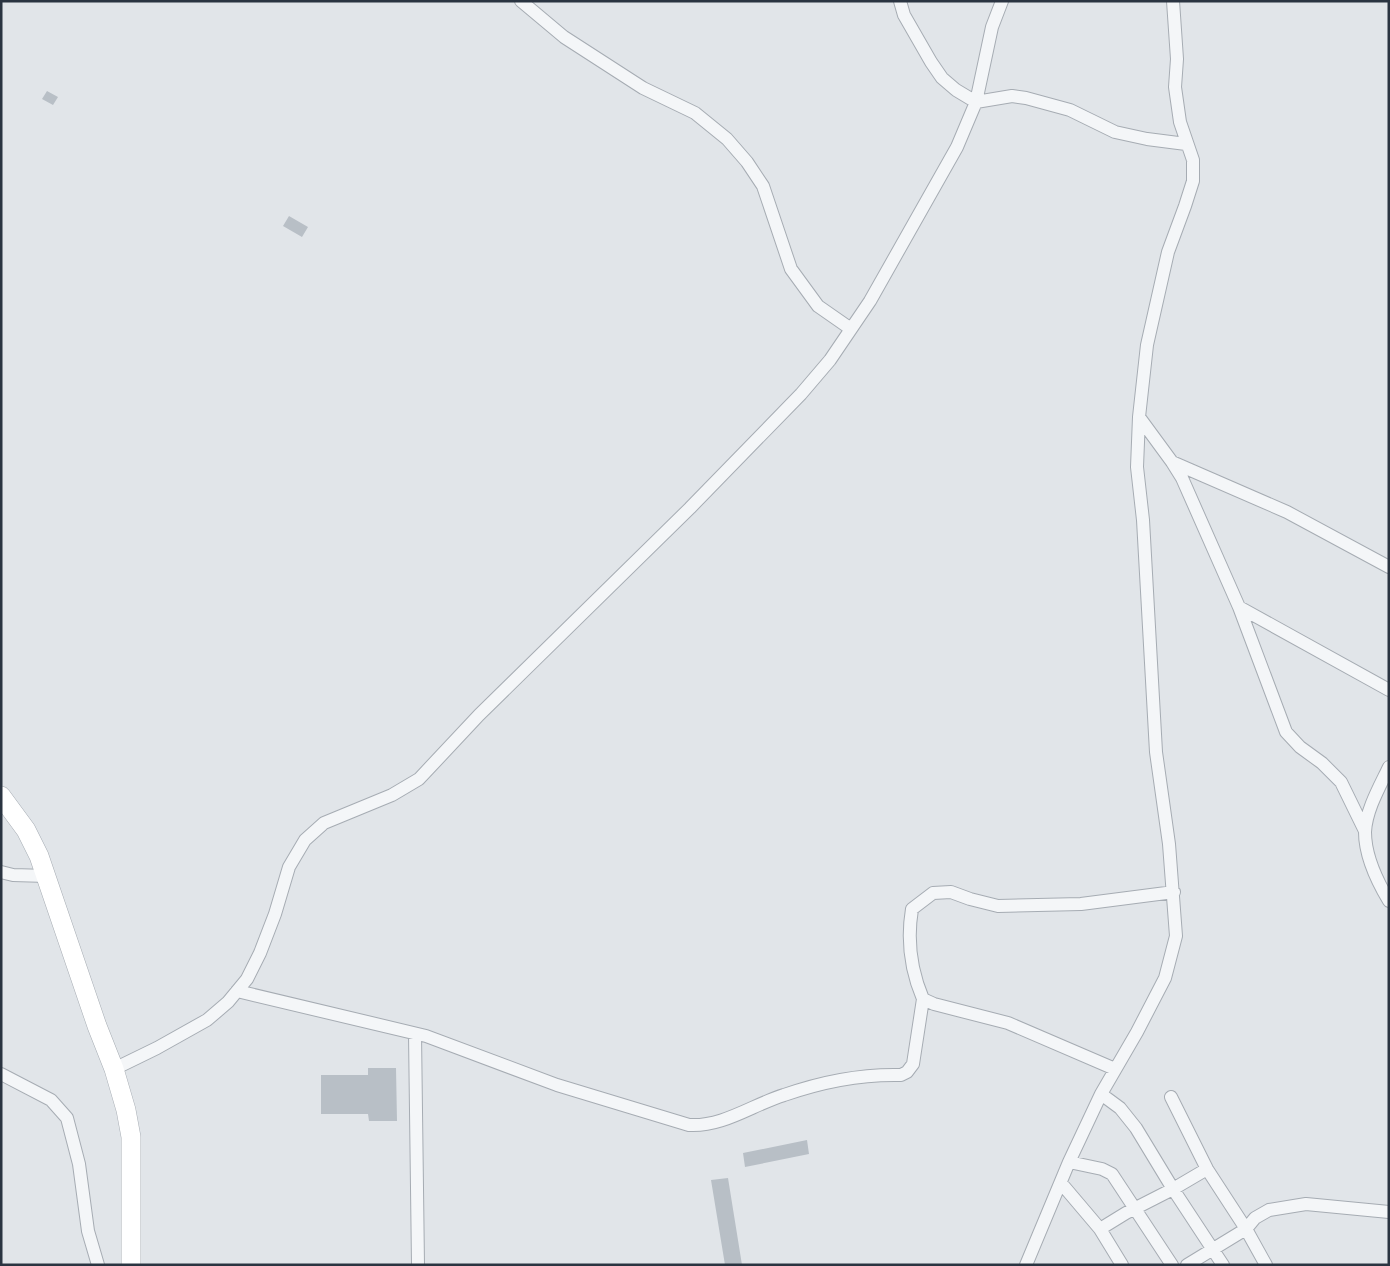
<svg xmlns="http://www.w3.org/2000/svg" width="1390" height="1266" viewBox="0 0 1390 1266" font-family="Manrope,sans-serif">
<rect width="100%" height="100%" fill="#e1e5e9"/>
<path fill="#b8bfc6" d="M47,91L58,97L53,105L42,99Z
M289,216L308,227L302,237L283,226Z
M368,1068H396L397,1121H369L368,1114H321V1075H368Z
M807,1140L809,1154L745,1167L743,1153Z
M728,1178L742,1265H725L711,1180Z"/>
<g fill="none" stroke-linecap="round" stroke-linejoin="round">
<defs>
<path id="street" d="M521,1L564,37L643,88L695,113L727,139L747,162L763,186L791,269L818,306L851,329
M900,1L904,15L931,62L942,78L956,90L976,102L1012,96L1026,98L1070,110L1115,132L1147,139L1186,144
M1139,417L1172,462L1182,478L1239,607L1286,732L1300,747L1322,763L1341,782L1365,831
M1172,462L1287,512L1389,567
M1239,607L1389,690
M1389,767C1380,786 1366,810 1365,832C1365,856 1377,881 1389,901
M1,872L13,875L47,876
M237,991L426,1036L557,1085L689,1125C723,1127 752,1105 784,1095C821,1082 862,1074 901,1075L907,1072L913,1064L923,999
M415,1034L418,1265
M114,1069L157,1048L207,1020L228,1002L247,979L260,953L275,914L289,867L305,840L324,823L392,795L419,779L479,715L690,508L801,394L830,360L870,301L957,147L976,102L992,27L1002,1
M1115,1069L1008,1023L934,1004L923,999C911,971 907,939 912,909L933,893L951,892L970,899L998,906L1081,904L1174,892
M1,1074L51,1100L67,1118L79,1164L88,1231L98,1265
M1101,1094L1120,1108L1136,1128L1173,1189L1223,1265
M1171,1097L1207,1169L1246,1229L1266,1265
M1069,1162L1102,1169L1112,1174L1172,1265
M1061,1183L1100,1229L1122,1265
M1100,1229L1126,1213L1173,1189L1207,1169
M1026,1265L1069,1162L1101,1094L1137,1032L1165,978L1176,936L1169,844L1156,752L1143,520L1137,467L1139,417L1147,345L1168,252L1185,206L1193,181V160L1180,122L1175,87L1177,59L1173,1
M1187,1265L1246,1229L1255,1218L1269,1210L1306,1204L1389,1212"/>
<path id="secondary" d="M1,796L26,830L39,856L97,1026L114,1069L126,1110L131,1137V1265"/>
</defs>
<use href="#street" stroke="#a6acb3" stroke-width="14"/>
<use href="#secondary" stroke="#a6acb3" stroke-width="20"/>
<use href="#street" stroke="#f4f6f8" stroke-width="12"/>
<use href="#secondary" stroke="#fff" stroke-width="19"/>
</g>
<rect width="1390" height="1266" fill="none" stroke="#2a3441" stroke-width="5"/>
</svg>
